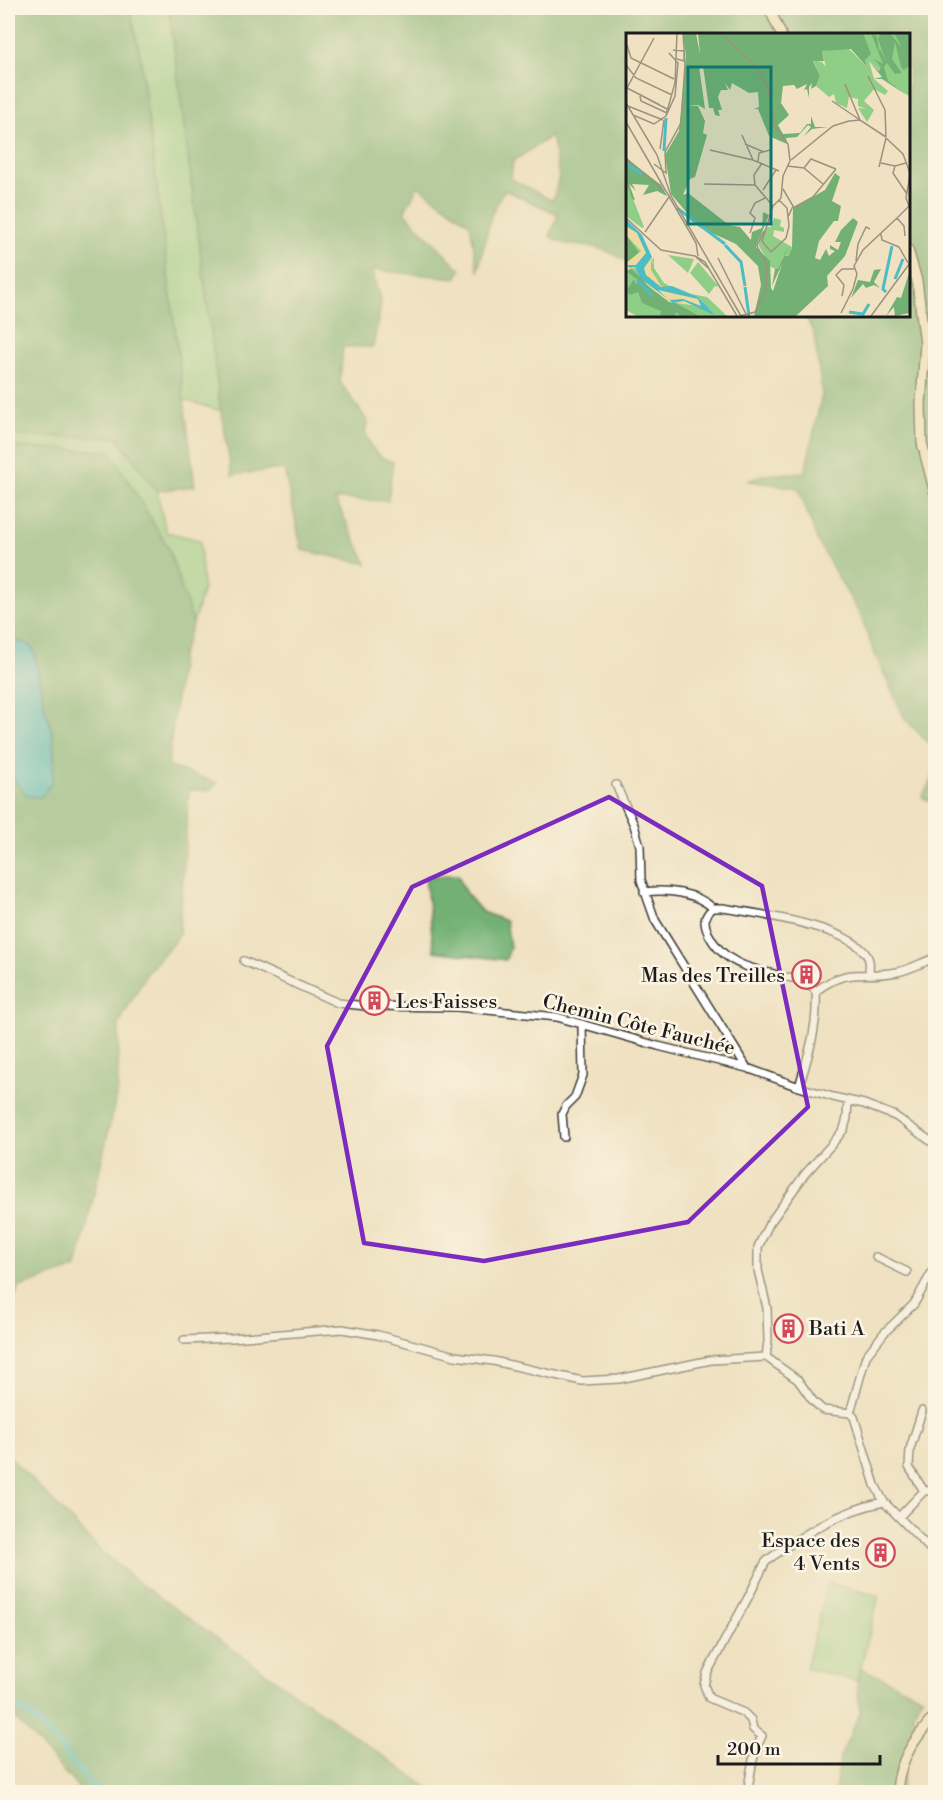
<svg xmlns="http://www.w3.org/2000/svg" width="943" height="1800" viewBox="0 0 943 1800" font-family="'Libre Bodoni',serif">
<rect width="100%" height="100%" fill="#fcf5e5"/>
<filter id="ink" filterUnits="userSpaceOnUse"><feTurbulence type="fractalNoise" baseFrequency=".0167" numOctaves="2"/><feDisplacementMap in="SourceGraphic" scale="12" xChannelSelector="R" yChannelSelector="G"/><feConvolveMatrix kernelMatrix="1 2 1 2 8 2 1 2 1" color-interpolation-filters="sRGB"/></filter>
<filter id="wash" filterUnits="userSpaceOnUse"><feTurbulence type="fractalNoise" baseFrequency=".008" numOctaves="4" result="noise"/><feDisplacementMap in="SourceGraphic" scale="24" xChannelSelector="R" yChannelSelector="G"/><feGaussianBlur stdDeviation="1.35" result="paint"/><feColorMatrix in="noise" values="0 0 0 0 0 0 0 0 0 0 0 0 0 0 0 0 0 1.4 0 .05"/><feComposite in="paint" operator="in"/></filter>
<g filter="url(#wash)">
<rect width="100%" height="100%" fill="#efe1c1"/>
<path fill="#8ece86" stroke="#557551" stroke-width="1.5" d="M130,8H169L221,411L184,400L140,55Z
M8,436L117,437L157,491L166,532L200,540L203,589L193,623L184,599L110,452L8,447Z
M828,1583L879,1596L857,1681L806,1668Z"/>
<path fill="#72b173" stroke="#476648" stroke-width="1.5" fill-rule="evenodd" d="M8,8H130L140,55L195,486L157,491L117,437L8,436Z
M169,8H935V756L932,747L905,719L873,650L861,617L818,542L798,488L748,481L762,475L805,472L822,394L814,334L805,315H908V34H628V262C619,257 611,252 601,249C583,243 565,249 550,236L558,214L504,190L491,216L478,272L470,224L418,186L404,212L461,270L456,278L372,270L381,304L373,347H343L340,382L368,422L365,432C372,449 374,456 393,462L388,501L335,499L367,564L302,550L284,469L232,475L221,411ZM551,136L559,176L553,201L511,179L513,161Z
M8,447L110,451L168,547L193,623L181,657L168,766L217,783L212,790H189L179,936L147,973L119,1024L118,1090L77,1268L20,1287L8,1312V724L14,747L11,767L52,782L54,763L53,736L44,704L34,650L26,643L16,641L8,646Z
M935,773V796L931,802L922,797Z
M458,875L465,892L482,912L506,921L510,947L506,960L434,951L425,876Z
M8,1455L103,1553L142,1585L434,1792H82L8,1710Z
M861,1668L923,1697L912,1715L922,1725L903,1773L902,1792H835L840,1757L860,1713L857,1681Z"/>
<path fill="#4dbcc3" stroke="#346c70" stroke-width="1.5" d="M16,641L26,643L34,650L44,704L53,736L54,763L52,782L41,797L28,796L12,779L11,767L14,747L8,724V646Z"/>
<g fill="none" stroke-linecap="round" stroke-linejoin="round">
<path stroke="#4dbcc3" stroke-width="6" d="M8,1703C14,1706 22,1710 28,1714C56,1736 74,1768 99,1792"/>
</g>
</g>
<g filter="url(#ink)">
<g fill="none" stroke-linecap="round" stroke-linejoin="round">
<defs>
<path id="street" d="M616,785L634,825L640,846L641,880L655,920L747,1068
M644,892C667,889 695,892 713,908H723C753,913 859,927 869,960C870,963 869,970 869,974
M713,908C704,916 703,922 708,933C723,964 751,969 782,976C789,978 799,978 805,982C809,984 812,988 816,991
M244,961L338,1003L366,1006L457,1007L557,1017L658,1046L747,1068L799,1087L833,1097L864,1104L895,1116L936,1145
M799,1087C809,1052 818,1028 816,991C849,966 861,979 897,972C909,970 921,963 932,959
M564,1137L562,1114L566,1106L575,1097L583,1075L582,1024
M876,1257L907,1272
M184,1340L232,1338L342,1329L378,1335L455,1356L493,1361L582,1381L619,1379L711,1360L766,1357
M766,1357L768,1341L767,1308L758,1270V1247L769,1224L805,1174L832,1144L844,1129L847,1118L848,1100
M766,1357L798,1380L813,1401L823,1410L850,1413L854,1417L875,1485L884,1502L936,1555
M922,1411L910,1449L909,1467L924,1491
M850,1413L866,1356L884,1333L914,1304L936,1265
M899,1517L924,1491L936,1490
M747,1792C752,1770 751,1757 762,1736L753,1729L751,1720L744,1713L709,1698L704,1685L707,1673L750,1594L765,1563L769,1559C804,1534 841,1510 884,1502"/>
<path id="secondary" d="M769,8L781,34
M908,250L917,281L925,344L921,404L922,443L936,497
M897,1792C899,1758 915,1739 936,1714"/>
</defs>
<use href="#street" stroke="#3c3a35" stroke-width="10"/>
<use href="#secondary" stroke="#3c3a35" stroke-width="12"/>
<use href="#street" stroke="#fff" stroke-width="7"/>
<use href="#secondary" stroke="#f6e9c3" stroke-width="9"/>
<path stroke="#1c1c1c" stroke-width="1.5" d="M8,1788L11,1792"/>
</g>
</g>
<path d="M0 0H943V1800H0ZM609,797L762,886L808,1107L688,1222L484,1261L364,1243L327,1046L412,887Z" fill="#efe1c1" fill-opacity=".55" fill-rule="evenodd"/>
<path fill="none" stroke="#7b2cbf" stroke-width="4.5" stroke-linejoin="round" d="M609,797L762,886L808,1107L688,1222L484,1261L364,1243L327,1046L412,887Z"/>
<defs>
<symbol id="building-ring" viewBox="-11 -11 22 22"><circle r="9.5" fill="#fcf5e5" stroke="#d1495b" stroke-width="1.5"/><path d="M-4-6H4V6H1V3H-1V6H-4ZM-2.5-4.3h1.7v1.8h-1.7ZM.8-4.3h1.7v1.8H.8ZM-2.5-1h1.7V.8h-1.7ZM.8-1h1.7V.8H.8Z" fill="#d1495b"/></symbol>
</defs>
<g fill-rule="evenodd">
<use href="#building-ring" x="790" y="958" width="33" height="33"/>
<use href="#building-ring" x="358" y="984" width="33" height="33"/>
<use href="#building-ring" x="772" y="1312" width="33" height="33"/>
<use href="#building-ring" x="864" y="1536" width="33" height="33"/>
</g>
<g text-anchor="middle" stroke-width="5" stroke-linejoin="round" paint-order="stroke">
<g font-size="20" fill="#1c1c1c" stroke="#fcf5e5" text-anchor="end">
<text x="785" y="982">Mas des Treilles</text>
<text x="396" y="1008" text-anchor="start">Les Faisses</text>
<text x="809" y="1335" text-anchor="start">Bati A</text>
<text x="860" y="1547">Espace des<tspan x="860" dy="23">4 Vents</tspan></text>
</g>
<g font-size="20" fill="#1c1c1c" stroke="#fcf5e5">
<text transform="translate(639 1024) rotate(14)" y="7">Chemin Côte Fauchée</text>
</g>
</g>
<g transform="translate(626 33)">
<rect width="284" height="284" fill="#efe1c1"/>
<path d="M235,0H276L283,6V63L261,48L256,34L254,38L243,28L248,46L262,58L259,62L248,56L238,68L248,77L241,89L232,75L240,76L232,73V66L223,64L221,75L210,70L208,61L203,64L190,53L194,43L187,27L196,29L200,34L196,18L221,14L241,34L239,27L244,21L235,7ZM0,148L18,194L16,195L0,183ZM148,185L155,187L154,193L158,195V199L148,197L147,203L166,214L161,255L160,241L154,246L161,223L158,222L152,237L145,234L133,213L134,202L141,194H145ZM0,188L24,227L28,225V235L38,250L54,259L81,264L101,283H11L0,277ZM42,222L68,226L62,240ZM72,229L93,254L89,253L83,261L64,240Z" fill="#8ece86"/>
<path d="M57,0H70L74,21L72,0H237L245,21L239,27L241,34L225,16L196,18L198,28H187L194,43L190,53L185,56L186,50L183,54V65L181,56L178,57L181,51L171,56L168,52L157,53L155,70L163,82L152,92L157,101L174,100L181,91H185V83L189,94H202L186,96L178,103L185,94L182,92L171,104L160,105L161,111L143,103L132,76H128L133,74L132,59L123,60L106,50L104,57L99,50L102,57H95L92,64L96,77H92L94,83L89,82L87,75H83L77,33H73L79,76L72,72H61L72,73L79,88L77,100L81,102L69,144L64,146L57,162L62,160L103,192L114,194L125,207L126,199L136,195L137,179L143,182L130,214L144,228L145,255L147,258L156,231L146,253L149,236H152L162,214L159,223H163L166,215L167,175L199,157L209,140L214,144L206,168L215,173L212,188H208L193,208L189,225L194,227L200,216L203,223L209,218L204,216V212L212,217L215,209H209L215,197L227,185L232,189L219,223L201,243L202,253L170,283H128L135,252L132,233L110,211L73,194L45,161L39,122L53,98L60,24ZM245,0L251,3L253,17L255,18L260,28L252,6L254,1L264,0L276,15L268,0H283V33L278,37L275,34L269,9L266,26L276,40L269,41L261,30L258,34L262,48L282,63L256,46H248L256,44L243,28L253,38L255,34L248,26L257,31ZM0,125L35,152L32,146L41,163L31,158L17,162L23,152L6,151L10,158L3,151L9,167L6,166L0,148ZM0,202L14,221L0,230ZM5,235L28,258L73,283H55L50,279L49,283H34L35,278L16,270L12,259L4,262L0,258L8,246L10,252L12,247L1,239ZM255,236L248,249L254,255L248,252L240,255L237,251L225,265L232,247L244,249L248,237ZM283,240V280L269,283L268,274L260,283L271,264L275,265Z" fill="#72b173"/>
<path d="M0,186L16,202L29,234L25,227V237L35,253L72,264L90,283L72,273L43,269L21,252L9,235L0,237V230L15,218L0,202Z" fill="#eeda9e"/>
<path d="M0,186L16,202L26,224L18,235L20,242L35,254L46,253L72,264L90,283L58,268L47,270L54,283L46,269L15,246L9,234L4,235L0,232H10L20,220L11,200L0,193ZM32,257L72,266L75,273L57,266L43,267Z" fill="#4dbcc3" fill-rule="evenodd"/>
<path fill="none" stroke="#4dbcc3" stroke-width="3" d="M38,118L40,85M0,131L16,141M51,175L99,211M99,212L115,229L119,253M269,246L277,226M11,247L26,263M119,254L123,283M260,259L257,256L266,213M223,279L237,281L243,271"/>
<path fill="none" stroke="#9b927f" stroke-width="1.5" d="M94,0L128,31L142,55L149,94L162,111L164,128L157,143L155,165L147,173M28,5L1,55L34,72M1,12L5,25L48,46M47,17L58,18V28L51,26M0,32L10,45L46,62M242,43L259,77L260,104M219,51L234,87M3,56L41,76M14,63L15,68L41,80M206,68L234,87M0,70L31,122L45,163L115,283M2,73L37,87M7,82L28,91L40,83L49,63L52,30L43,20M40,82L49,50L51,0M0,89L70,210L72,223M116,102L127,127M260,105L277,121L284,140M119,111L138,119M34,116L38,87M84,117L127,127L153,138M0,125L38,158M165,127L207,93L223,88L234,87L260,104M132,129L133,120L144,117M255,130L269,133L280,130M28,131L40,140L39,119L55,90L59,31L57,0M161,133L178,135L197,151M269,133L267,140L281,161M253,134L260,105M178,135L185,126L210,136M78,151L129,152M129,152L147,173M129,152L128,142L136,130M157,156L167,173L162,184M137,157L150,137M147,173L136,208L145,219L160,205L163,193L161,175L153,167M283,173L280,165L284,142M167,175L187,164L210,136M0,185L35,217L69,223M271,185L278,193L279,203M271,185L284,172M19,199L43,164M124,200L129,185L124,180L129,170L139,165M255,201L256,207L273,214M273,214L282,230M92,225L120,281M230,228L232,211L240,194L244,196M82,235L69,223L79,229L111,283M216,263L218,252L210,242L216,236H228M215,280L227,256L231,241L228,233L237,217L271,185M114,283L129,279L140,256L141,232L131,213L138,198M245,283L284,230"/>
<path fill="#0f766e" fill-opacity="0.15" stroke="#0f766e" stroke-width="3" d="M62,34H145V191H62Z"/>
<rect width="284" height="284" fill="none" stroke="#1c1c1c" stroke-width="3"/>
</g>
<rect width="943" height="1800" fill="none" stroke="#fcf5e5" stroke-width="30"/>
<path d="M718 1755v9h162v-9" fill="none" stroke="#1c1c1c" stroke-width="3"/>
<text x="727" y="1755" font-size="18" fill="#1c1c1c" stroke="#fcf5e5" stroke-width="4.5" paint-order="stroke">200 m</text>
</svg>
